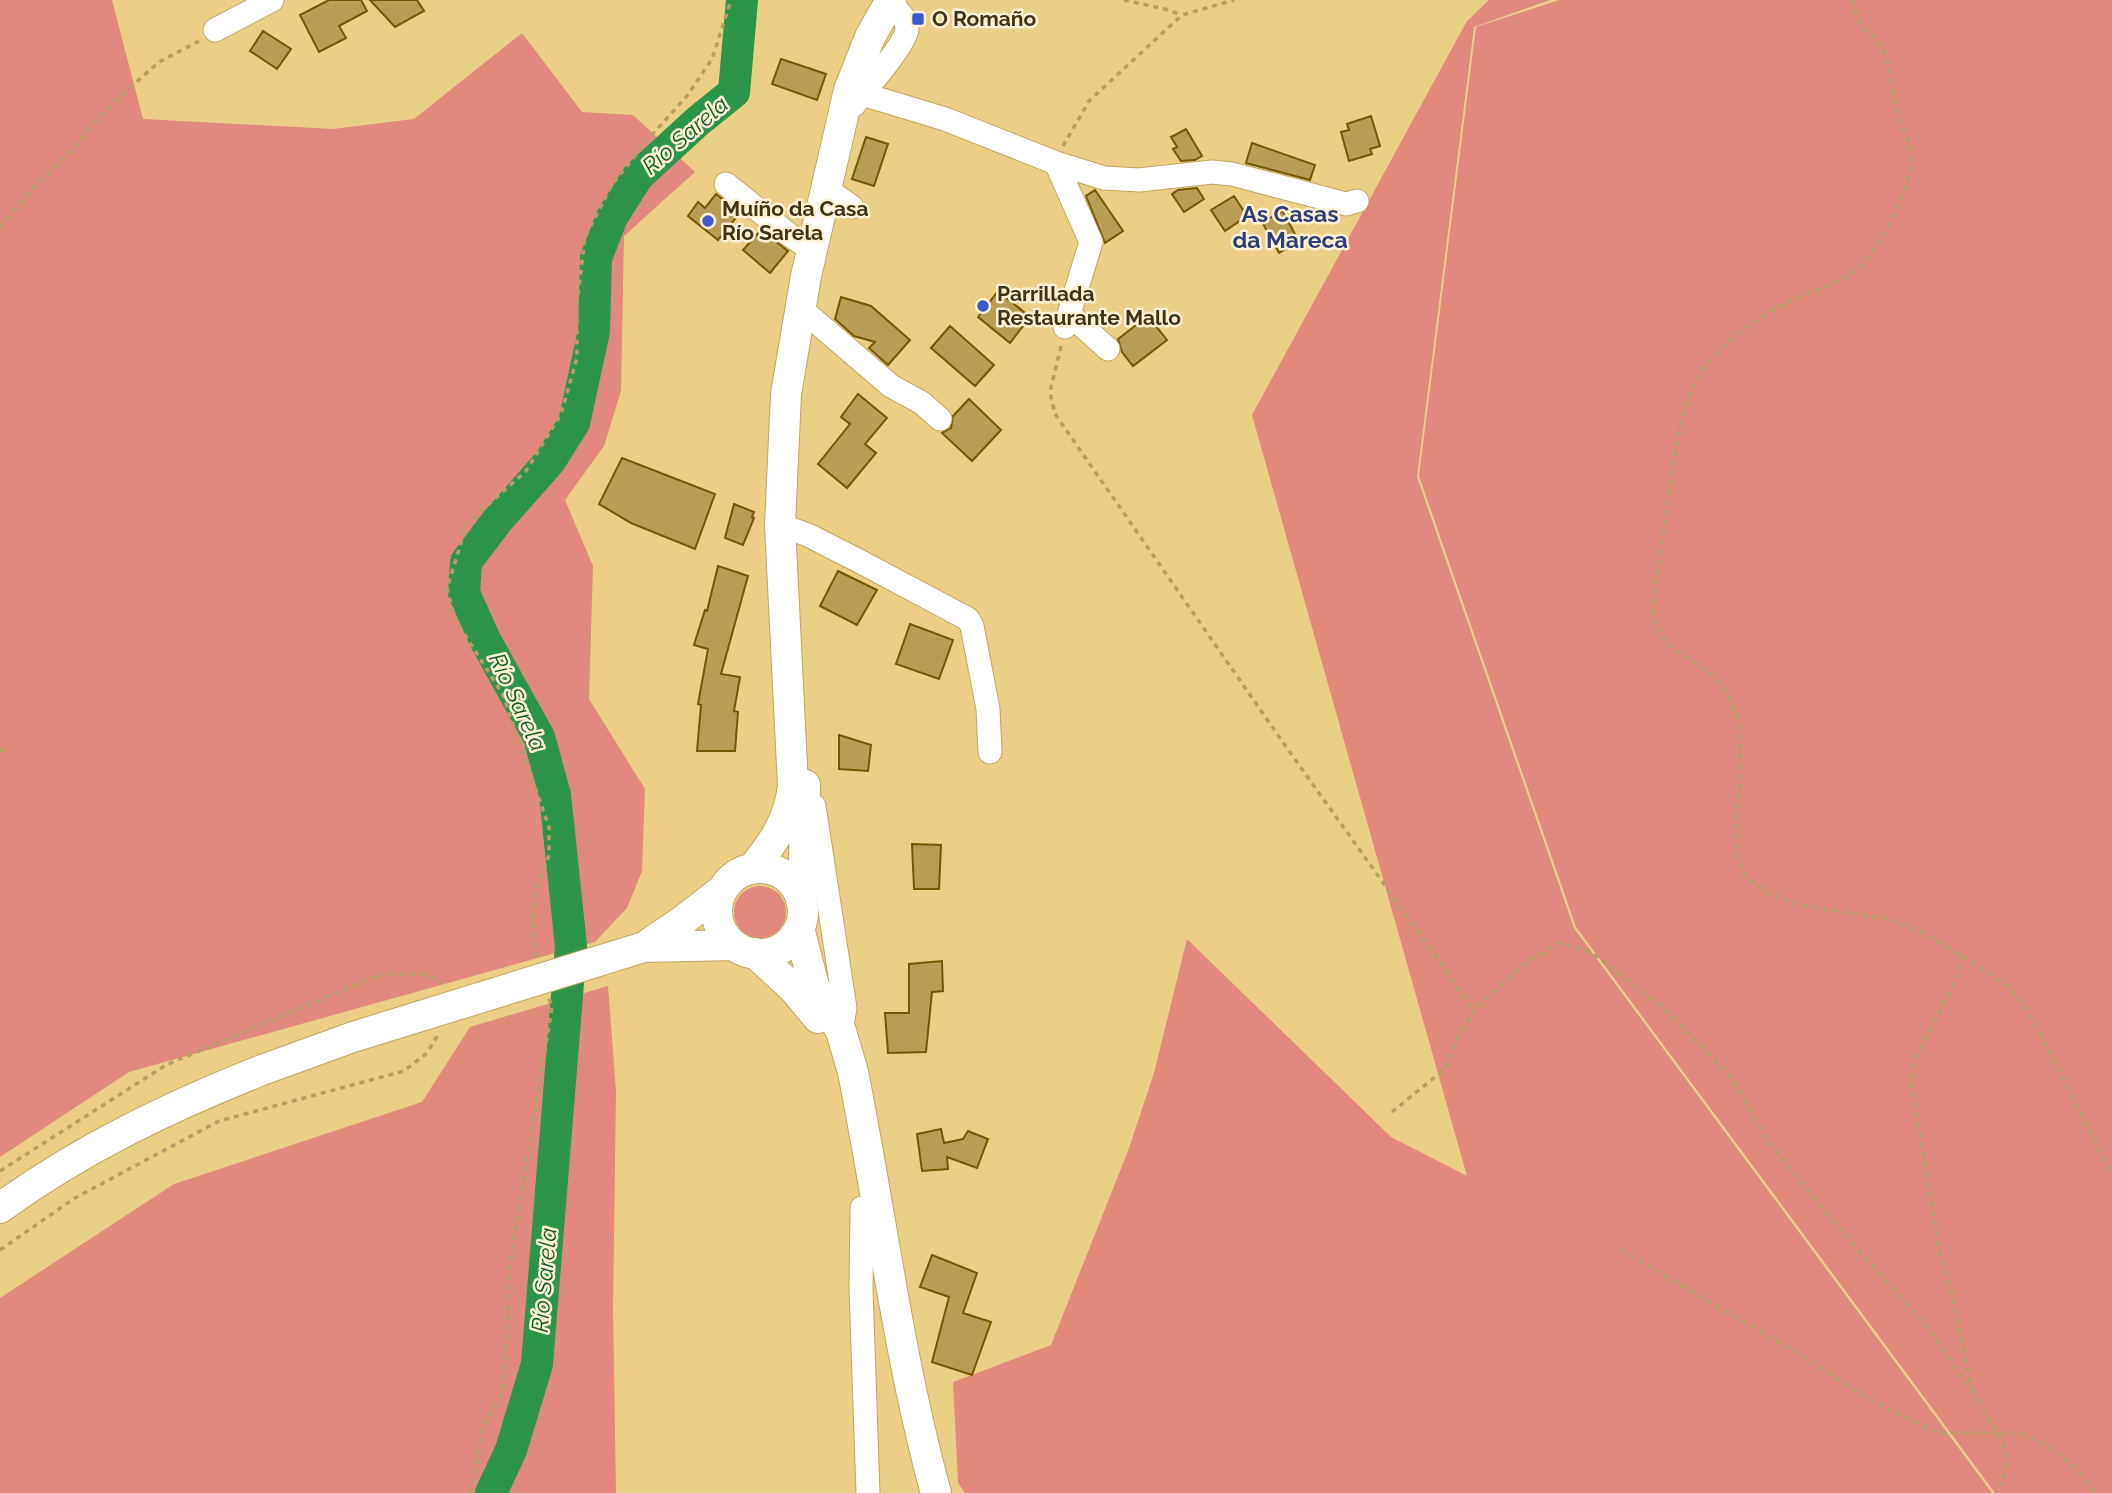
<svg xmlns="http://www.w3.org/2000/svg" width="2112" height="1493" viewBox="0 0 2112 1493" font-family="Raleway,sans-serif">
<rect width="100%" height="100%" fill="#ebcf86"/>
<path fill="#e0897c" d="M0,0H112L143,119L333,129L414,119L522,33L582,112L633,115L695,172L624,236L621,391L604,446L565,500L593,566L589,699L645,789L642,871L627,908L595,942L129,1072L0,1157Z
M1489,0H1550L1474,27L1417,477L1574,928L1992,1493H965L958,1483L953,1382L1051,1345L1128,1151L1154,1073L1187,939L1391,1137L1467,1176L1252,415L1467,21Z
M1559,0H2112V1493H1995L1576,927L1419,476L1476,27Z
M734 912a26 26 0 1 1 52 0a26 26 0 1 1-52 0Z
M608,986L616,1091L613,1309L616,1493H0V1298L174,1184L422,1102L470,1027Z"/>
<g fill="none" stroke-linecap="round" stroke-linejoin="round">
<path stroke="#2c954a" stroke-width="32" d="M491,1493L511,1450L537,1364L571,946L555,795L539,737L485,640L464,593L466,562L497,521L550,461L574,423L594,331L596,258L612,217L638,176L698,121L734,92L742,0"/>
</g>
<path fill="#b89d54" stroke="#725800" stroke-width="2" d="M329,0H361L367,11L339,26L346,38L319,52L300,15Z
M370,0H417L424,11L395,27Z
M263,31L291,49L277,69L250,51Z
M781,59L826,74L817,100L772,84Z
M1371,116L1380,146L1370,149L1372,154L1349,161L1341,132L1349,130L1347,124Z
M1186,129L1202,156L1195,160L1181,161L1173,149L1177,147L1171,137Z
M866,137L888,144L874,186L852,179Z
M1252,143L1315,165L1310,180L1246,163Z
M1197,188L1204,199L1184,212L1172,194L1178,190Z
M1095,190L1123,231L1105,243L1086,196Z
M716,194L740,213L718,240L688,216L698,202L705,208Z
M1234,196L1247,216L1225,231L1211,210Z
M1283,211L1299,242L1279,253L1262,222Z
M761,230L788,251L770,273L743,250Z
M998,291L1030,317L1010,343L978,317Z
M841,297L871,306L910,340L888,365L869,348L875,342L854,336L835,319Z
M1148,316L1167,340L1133,366L1122,352L1118,339Z
M950,326L994,365L975,386L931,348Z
M858,394L887,418L865,444L876,453L847,488L818,464L850,424L841,417Z
M969,399L1001,430L972,461L942,433L951,428L953,416Z
M622,458L715,494L695,549L631,523L599,504Z
M734,504L754,512L752,517L754,518L743,545L725,538Z
M718,566L748,576L721,674L740,677L734,711L738,712L735,751H697L701,705L698,704L708,649L694,645L705,610L707,611Z
M838,571L877,590L857,625L820,606Z
M910,624L953,640L939,679L896,664Z
M839,735L871,745L868,771L839,769Z
M912,844L941,845L939,889H914Z
M942,961L943,991L932,992L926,1052L888,1053L885,1013H909V964Z
M941,1129L944,1143L963,1139L968,1131L988,1139L977,1168L947,1157L948,1169L922,1171L917,1134Z
M932,1255L977,1273L963,1313L991,1322L972,1375L932,1362L949,1297L920,1287Z"/>
<g fill="none" stroke-linecap="round" stroke-linejoin="round">
<defs>
<path id="minor" d="M215,30L272,0
M849,90L945,119L1056,163L1104,178L1139,180L1212,172L1232,174L1346,204L1357,201
M854,105C865,90 906,44 907,29C908,19 895,8 890,2
M1056,163L1091,242L1065,327
M726,184L788,234L812,250
M825,188L852,207
M800,308L891,386L922,403L940,419
M1069,314L1108,349
M780,525L808,535L859,561L968,619L972,626L988,709L990,752
M814,806L845,1008L841,1031
M862,1208L861,1289L868,1493"/>
<path id="major" d="M717 911a43 43 0 1 1 86 0a43 43 0 1 1-86 0Z
M752,869C773,844 789,820 793,786L780,525L786,394L806,276L849,90L870,37L891,0
M801,900L804,868L805,785
M799,928L814,986L841,1031L853,1072C881,1212 898,1355 936,1493
M644,947L681,922L722,890
M644,947L734,945
M755,953L794,989L818,1018
M0,1208C81,1149 169,1107 262,1070"/>
</defs>
<use href="#minor" stroke="#c1a65e" stroke-width="25"/>
<use href="#major" stroke="#c1a65e" stroke-width="32"/>
<path stroke="#b69f63" stroke-width="3.5" stroke-dasharray="5 5" stroke-linecap="butt" d="M1124,0L1165,9L1182,15
M1853,0C1857,33 1875,31 1884,52C1892,70 1892,91 1897,109C1901,128 1914,144 1911,165C1907,196 1877,257 1851,274C1832,287 1808,291 1788,302C1755,319 1715,347 1697,380C1683,406 1678,438 1673,467C1666,512 1661,558 1653,603L1655,623L1667,644L1715,677L1729,695L1739,723L1741,771L1737,820L1738,860L1745,876L1768,893L1800,905L1892,920L1920,931L1960,954L2008,986L2028,1010L2112,1173
M1063,146L1089,101L1182,15L1234,0
M0,227L32,189L68,155L96,121L133,85L159,62L199,41
M1061,346L1050,392L1055,414L1289,751L1474,1010
M0,750L9,751
M1960,954V971L1914,1062L1912,1085L1940,1252L1951,1289L1971,1384L1975,1393
M538,957L533,939L534,897L549,855V827L503,695L455,619L447,588L467,524L526,471L561,414L577,358V303L585,237L612,185L649,138L687,96L712,59L731,0
M1392,1112L1446,1068L1458,1039L1474,1010L1525,964L1559,943L1591,952L1665,1009L1735,1081L1764,1136L1829,1216L1933,1334L1979,1401
M0,1171L166,1065L256,1027L379,975L421,974L437,979L442,984
M0,1250L75,1198L219,1121L404,1071L427,1053L439,1033
M1621,1250L1801,1355L1869,1399L1938,1433H2021L2048,1446L2075,1467L2095,1493
M1978,1400C1998,1435 2019,1452 1996,1493
M471,1493L483,1427L504,1390L510,1267L552,1007L549,998"/>
<use href="#minor" stroke="#fff" stroke-width="23"/>
<use href="#major" stroke="#fff" stroke-width="30"/>
<defs>
<path id="major-bridge" d="M262,1070L353,1037L644,947"/>
</defs>
<use href="#major-bridge" stroke="#c1a65e" stroke-width="32" stroke-linecap="butt"/>
<use href="#major-bridge" stroke="#fff" stroke-width="30"/>
</g>
<g fill="#3d59cb" stroke="#fdf1d5" stroke-width="2.5">
<rect x="911" y="12" width="14" height="14" rx="3.5"/>
<circle cx="708" cy="221" r="7"/>
<circle cx="983" cy="306" r="7"/>
</g>
<g text-anchor="middle" stroke-width="5" stroke-linejoin="round" paint-order="stroke">
<g font-size="21" font-weight="bold" fill="#3f3315" stroke="#fdf1d5" text-anchor="start">
<text x="932" y="26">O Romaño</text>
<text x="722" y="216">Muíño da Casa<tspan x="722" dy="24">Río Sarela</tspan></text>
<text x="997" y="301">Parrillada<tspan x="997" dy="24">Restaurante Mallo</tspan></text>
</g>
<g font-size="23" font-style="italic" fill="#105927" stroke="#fdf1d5">
<text transform="translate(685 135) rotate(-41)" y="8">Río Sarela</text>
<text transform="translate(518 702) rotate(65)" y="8">Río Sarela</text>
<text transform="translate(544 1280) rotate(-85)" y="8">Río Sarela</text>
</g>
<g font-size="23" font-weight="bold" fill="#2d3e78" stroke="#fdf1d5">
<text x="1290" y="222">As Casas<tspan x="1290" dy="26">da Mareca</tspan></text>
</g>
</g>
</svg>
